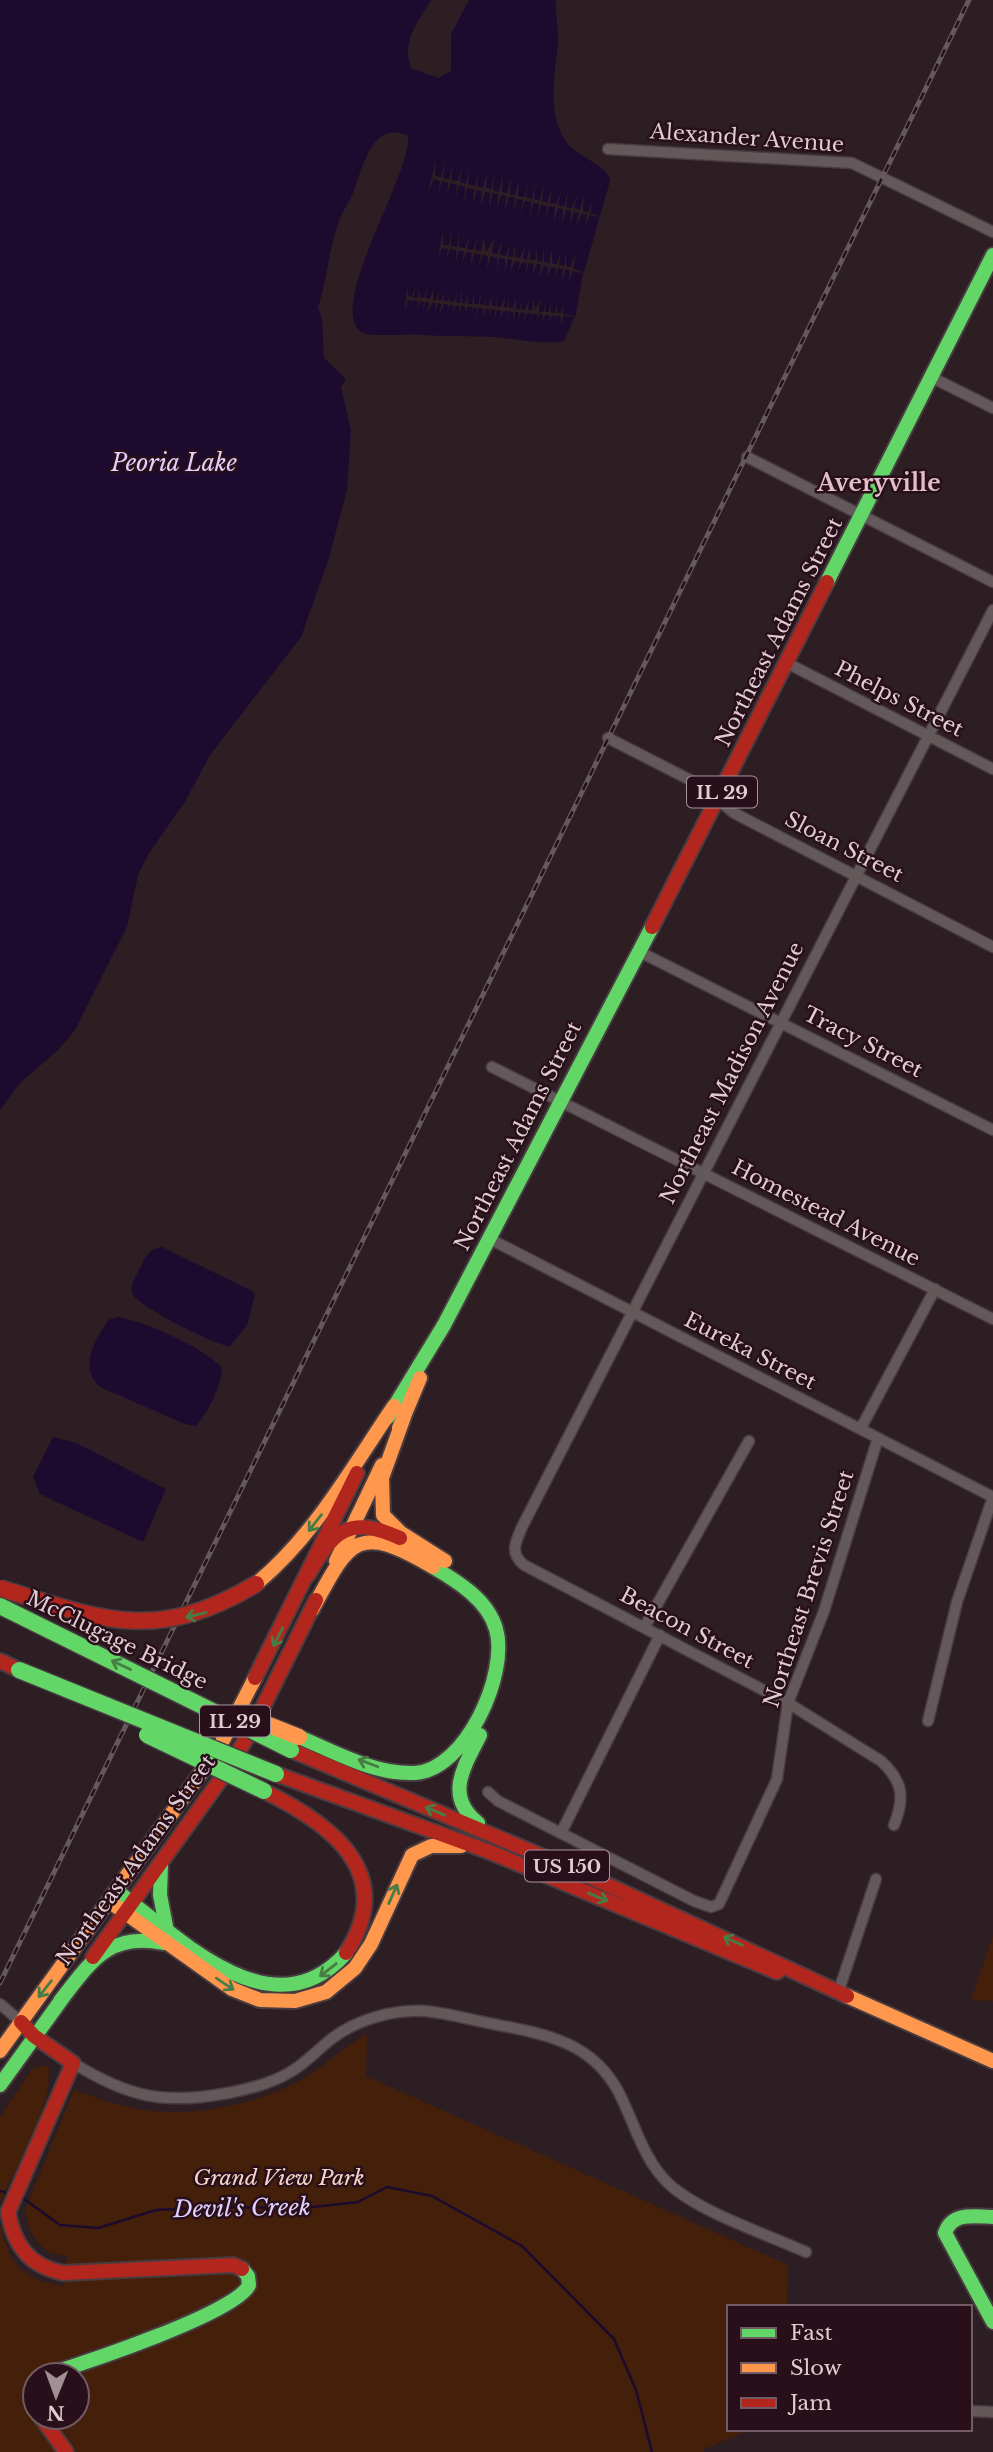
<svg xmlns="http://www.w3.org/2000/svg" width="993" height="2452" viewBox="0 0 993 2452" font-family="'Libre Baskerville',serif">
<rect width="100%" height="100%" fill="#2d1e24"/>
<path fill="#441f09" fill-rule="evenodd" d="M993,1935V2001L971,2000Z
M367,2034L366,2076L788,2265L787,2307H729V2429H752L704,2449V2452H0V2225C11,2267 21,2278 63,2286L67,2256C40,2255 29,2234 25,2210L74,2090C99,2098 125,2109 151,2111C202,2116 262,2103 306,2077C327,2064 345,2046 367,2034ZM35,2375H77V2417H35Z
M48,2065C55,2103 16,2167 0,2203V2117L32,2069Z"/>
<path fill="#1c0a2f" d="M0,0H431C418,22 401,42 411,68L438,78L451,71V34L469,0H556C555,14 559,29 558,43C555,75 547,109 564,139C575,157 608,164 610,181L582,279L576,314L564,341C542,345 516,339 494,337C471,336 448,337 425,335C412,333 370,338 361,332C326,305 412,175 408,136C373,118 362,169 353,193C348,204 340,215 337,227C328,253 327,281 318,307L322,319L324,358L346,379L341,387L351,430L347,490L329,558L301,637L210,755L185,802L149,853L138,875L127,927L75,1030L58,1050L19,1084L0,1110Z
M162,1247L252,1291L255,1295L247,1325L230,1346C218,1347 135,1305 132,1293C130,1285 136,1275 140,1268C145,1257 149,1249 162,1247Z
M118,1317C144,1321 205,1348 222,1368C221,1387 208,1412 196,1426L185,1424L100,1387C78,1367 95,1341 108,1320Z
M53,1437L76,1443L166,1489L143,1542L40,1494L33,1477Z"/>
<path fill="#2d1e24" d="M436,159L435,176L441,177L445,161L443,178L449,179L453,163L451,180L458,181L462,166L460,182L466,184L470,168L468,184L475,186L479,170L477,186L483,188L487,172L486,188L491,189L495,173L493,190L499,192L503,175L502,192L507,193L511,177L510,194L515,195L519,179L518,196L524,197L529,181L526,197L532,199L535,183L534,199L539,201L544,185L542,201L547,203L552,187L550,203L556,204L562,189L558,205L564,206L568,190L566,207L572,208L578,192L574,208L580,210L584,194L583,211L588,212L594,196L590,213L605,218L590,215L584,229L587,215L582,214L576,227L579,213L574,212L570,226L571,211L566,210L562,224L563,210L558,208L554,222L555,207L549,206L546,220L547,206L541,205L538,218L539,204L533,203L530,217L531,202L525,201L520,214L523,200L517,199L514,213L515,198L509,197L505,211L506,196L501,195L497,209L498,194L493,193L489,208L490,193L485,192L481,206L482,191L477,190L473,204L474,189L467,188L464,202L465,187L459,185L455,200L457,185L450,183L447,197L448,183L442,181L438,195L440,181L434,179L428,193Z
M443,230V245H449L451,231V246L457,247L459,233V247L465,248L470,234L467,249L473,250L478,236L475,250L481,251L484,237L486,252L494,239L492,253L497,254L502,240L500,255L506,256L510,242L508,256L513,257L515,243V257L520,258L525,244L523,258L527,260L530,245V260H535L537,247V261L542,262L544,248V262L549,263L552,249V264H557L561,251L559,265L564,266L566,252V266L570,267L576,253L573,268L587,274L573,271L568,283L570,271L566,269L561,282L563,269L558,268L554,280L556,268L551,267L547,279L548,267L544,266L539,278L541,265L537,264L532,277L534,264L529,263L525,275L527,263L522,262L517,274L520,262L515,261L510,273L512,260L508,259L505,272V259L499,258L497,270V258L491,256L487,269L488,256L483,255L478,267L481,255L475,253L470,266L472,253L466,252L462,264L464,251H458L456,263V250L450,249L446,261L448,249L442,248L438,260Z
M407,286L408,296L412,297L415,286L414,298H418L419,287L420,298H424L427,288L426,298L430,299L433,289V300H436L439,289L438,300H442L443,290L444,301H448L450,291L449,301L454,302L457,291L456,302L460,303L462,292V303H466L467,292L468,304H472L474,293V304H478L481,294L480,304L484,305L487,295L485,305L489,306L491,295L492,306H496L497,296V307H501L505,297L504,307L507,308L509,297V308H513L516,298V309H520L522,298L521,309L525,310L529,299L528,310H532L534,299L535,310L540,300L539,311L543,312L546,301L545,312H549L550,301L551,312L555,313L557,302V313H561L564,303L563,314L579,317L563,316L562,326L560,316H556L555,325V316H551L550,325L549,315H545L542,324L543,315L539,314L538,323L537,314H532L530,323L531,313H527L524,322L525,313L521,312L518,322L519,312H515L514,321L513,312L508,311L507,320V311H503L500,320L501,310H497L494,319L495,310L491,309L490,318L489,309H485L484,318L483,309L479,308L476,317L477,308H473L471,316L472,307H467L466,316L465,307L461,306L460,315L459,306H455L454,314L453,305H449L447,314L448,305L444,304L440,313L441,304L438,303L435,314L436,303H432L428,313L429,302H425L423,313L424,302L420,301L417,312L418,301L413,300L411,311L412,301L408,300L405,311Z"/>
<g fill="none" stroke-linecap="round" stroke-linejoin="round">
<path stroke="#1c0a2f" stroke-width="2.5" d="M0,2191L10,2194
M20,2196L60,2225L98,2228L156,2210L222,2207L304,2208L358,2202L387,2187L432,2196L522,2246L614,2339L636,2390L652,2452"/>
<defs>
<path id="street" d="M608,149L852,163L993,232
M931,377L993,408
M747,457L993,582
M787,663L993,769
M608,738L704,787L734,813L993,947
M640,952L993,1130
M492,1067L993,1319
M490,1239L993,1497
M861,1428L935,1289
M645,1626L749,1441
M928,1721L957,1602L993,1497
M488,1792L498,1801L694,1901L711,1907L719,1904L777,1779L788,1703L824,1611L878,1438
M894,1825C905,1798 903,1781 881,1761L788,1703L524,1565C509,1553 516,1541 522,1527L993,610
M561,1833L660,1635
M838,1993L876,1879
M0,2004L21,2022
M73,2063C128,2097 164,2105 228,2093C253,2088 277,2082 298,2067C309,2059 319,2049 330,2040C355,2020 393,2009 425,2011C448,2013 471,2020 493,2024C544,2034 591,2041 618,2091C634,2121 643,2160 669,2184C699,2212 766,2234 806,2252
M970,2411L993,2412"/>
<path id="fast" d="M827,582L993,255
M388,1417L444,1325L652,927
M299,1737C335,1752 375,1775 415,1773C466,1770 509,1673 496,1629C488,1600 457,1581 433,1567
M478,1823C444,1796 464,1767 480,1735
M161,1864L160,1895L166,1926
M117,1891C179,1938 273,2035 346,1953
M60,2001C91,1962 108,1932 163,1943
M0,2085L67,1992
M993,2217C974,2216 952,2212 945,2233L993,2322
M46,2375C81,2364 237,2313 249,2285L248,2276L242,2269"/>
<path id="slow" d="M404,1417L382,1478L383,1515L401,1533L445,1561
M399,1428L420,1378
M336,1561L382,1465
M256,1584C315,1535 351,1469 394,1406
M312,1610C350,1539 357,1522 433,1567
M110,1902L232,1989L260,2000L295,2001L326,1992L355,1968L371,1944L412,1855L431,1846H461
M847,1996L993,2061
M0,2051L219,1748L255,1678"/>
<path id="jam" d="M652,927L827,582
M308,1575C334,1530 349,1515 400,1538
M0,1661L19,1670
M255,1678L357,1473
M291,1750L584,1874L847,1996
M276,1774L490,1852L777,1972
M264,1791C331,1824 398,1873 346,1953
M93,1957L228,1769L252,1729L316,1600
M21,2022L34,2036L73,2063L8,2212C14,2245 29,2266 63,2273L233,2265L242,2269
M41,2417L66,2452"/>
</defs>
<use href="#street" stroke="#483c41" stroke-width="13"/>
<use href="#fast" stroke="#483c41" stroke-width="18"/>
<use href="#slow" stroke="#483c41" stroke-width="18"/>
<use href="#jam" stroke="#483c41" stroke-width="18"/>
<use href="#street" stroke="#63595a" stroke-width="10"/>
<use href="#fast" stroke="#63d668" stroke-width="14"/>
<use href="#slow" stroke="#ff974d" stroke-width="14"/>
<use href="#jam" stroke="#b3261e" stroke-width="14"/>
<defs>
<path id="rail" d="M0,1983L969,0"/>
</defs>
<use href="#rail" stroke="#64595b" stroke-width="5"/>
<use href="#rail" stroke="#280f1a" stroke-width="2.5" stroke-dasharray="8" stroke-linecap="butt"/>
<defs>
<path id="fast-bridge" d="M0,1606L291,1750
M19,1670L276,1774
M147,1735L264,1791"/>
<path id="slow-bridge" d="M254,1719L299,1737"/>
<path id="jam-bridge" d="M0,1588C103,1621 157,1643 256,1584"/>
</defs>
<use href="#fast-bridge" stroke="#483c41" stroke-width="19" stroke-linecap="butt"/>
<use href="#slow-bridge" stroke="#483c41" stroke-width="19" stroke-linecap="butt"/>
<use href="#jam-bridge" stroke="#483c41" stroke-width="19" stroke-linecap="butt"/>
<use href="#fast-bridge" stroke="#63d668" stroke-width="16"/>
<use href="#slow-bridge" stroke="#ff974d" stroke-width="16"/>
<use href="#jam-bridge" stroke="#b3261e" stroke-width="16"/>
</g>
<defs><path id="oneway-shaft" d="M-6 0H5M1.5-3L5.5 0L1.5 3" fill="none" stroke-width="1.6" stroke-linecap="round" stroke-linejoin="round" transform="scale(1.75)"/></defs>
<g stroke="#487c45">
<use href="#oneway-shaft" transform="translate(315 1523) rotate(128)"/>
<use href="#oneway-shaft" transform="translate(196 1615) rotate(167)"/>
<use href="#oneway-shaft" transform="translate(278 1637) rotate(117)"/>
<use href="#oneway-shaft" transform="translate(121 1665) rotate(-154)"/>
<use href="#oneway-shaft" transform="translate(368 1763) rotate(-159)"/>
<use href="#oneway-shaft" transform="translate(435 1811) rotate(-157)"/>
<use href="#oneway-shaft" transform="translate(393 1894) rotate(-66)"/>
<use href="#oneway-shaft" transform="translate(598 1897) rotate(23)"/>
<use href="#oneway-shaft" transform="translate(733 1941) rotate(-156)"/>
<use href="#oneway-shaft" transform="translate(328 1970) rotate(142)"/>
<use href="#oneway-shaft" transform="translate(225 1984) rotate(34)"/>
<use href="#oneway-shaft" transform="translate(45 1989) rotate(128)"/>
</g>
<g text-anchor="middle" stroke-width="5" stroke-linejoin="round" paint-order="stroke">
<g fill="#280f1a" stroke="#a8939b" stroke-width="2">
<rect x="687" y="776.5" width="70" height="31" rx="5"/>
<rect x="200" y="1705.5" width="70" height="31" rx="5"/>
<rect x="525" y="1850.5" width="84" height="31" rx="5"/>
</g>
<g font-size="19" font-weight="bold" fill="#dfccd2">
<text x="722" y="799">IL 29</text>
<text x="235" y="1728">IL 29</text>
<text x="567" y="1873">US 150</text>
</g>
<g font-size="21" fill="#dfccd2" stroke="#280f1a">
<text transform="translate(747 138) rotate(4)" y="7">Alexander Avenue</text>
<text transform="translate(779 632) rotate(-63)" y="7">Northeast Adams Street</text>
<text transform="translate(899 699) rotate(27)" y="7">Phelps Street</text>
<text transform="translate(844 847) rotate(27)" y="7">Sloan Street</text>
<text transform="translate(863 1042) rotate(27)" y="7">Tracy Street</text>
<text transform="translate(732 1073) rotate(-63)" y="7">Northeast Madison Avenue</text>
<text transform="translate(518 1136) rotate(-63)" y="7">Northeast Adams Street</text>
<text transform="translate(826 1213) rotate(27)" y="7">Homestead Avenue</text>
<text transform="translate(750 1351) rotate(27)" y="7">Eureka Street</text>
<text transform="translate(809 1589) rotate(-72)" y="7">Northeast Brevis Street</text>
<text transform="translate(687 1628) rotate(28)" y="7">Beacon Street</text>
<text transform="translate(117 1640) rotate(26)" y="7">McClugage Bridge</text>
<text transform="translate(136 1860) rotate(-54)" y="7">Northeast Adams Street</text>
</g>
<g font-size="21" font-style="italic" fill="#f5d5c5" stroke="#280f1a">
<text x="279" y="2185">Grand View Park</text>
</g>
<g font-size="23" font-style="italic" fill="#e0d1fe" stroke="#280f1a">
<text x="174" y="471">Peoria Lake</text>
<text transform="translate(242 2208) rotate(-1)" y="8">Devil's Creek</text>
</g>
<g font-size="23" font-weight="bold" fill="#e2becb" stroke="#280f1a">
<text x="879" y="491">Averyville</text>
</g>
</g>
<rect x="727" y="2305" width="245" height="126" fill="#280f1a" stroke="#715b64" stroke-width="2"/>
<rect x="741" y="2328" width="35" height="10" fill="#63d668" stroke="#715b64" stroke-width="2"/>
<text x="790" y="2340" font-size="21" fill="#dfccd2">Fast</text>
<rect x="741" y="2363" width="35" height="10" fill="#ff974d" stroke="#715b64" stroke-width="2"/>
<text x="790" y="2375" font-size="21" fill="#dfccd2">Slow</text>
<rect x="741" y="2398" width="35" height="10" fill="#b3261e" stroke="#715b64" stroke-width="2"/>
<text x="790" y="2410" font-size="21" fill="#dfccd2">Jam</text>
<g transform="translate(56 2396) rotate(181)"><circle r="33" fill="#280f1a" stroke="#715b64" stroke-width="2"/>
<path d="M0-5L12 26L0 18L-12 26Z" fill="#a18f95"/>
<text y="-10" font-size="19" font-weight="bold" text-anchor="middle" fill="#dfccd2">N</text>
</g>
</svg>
